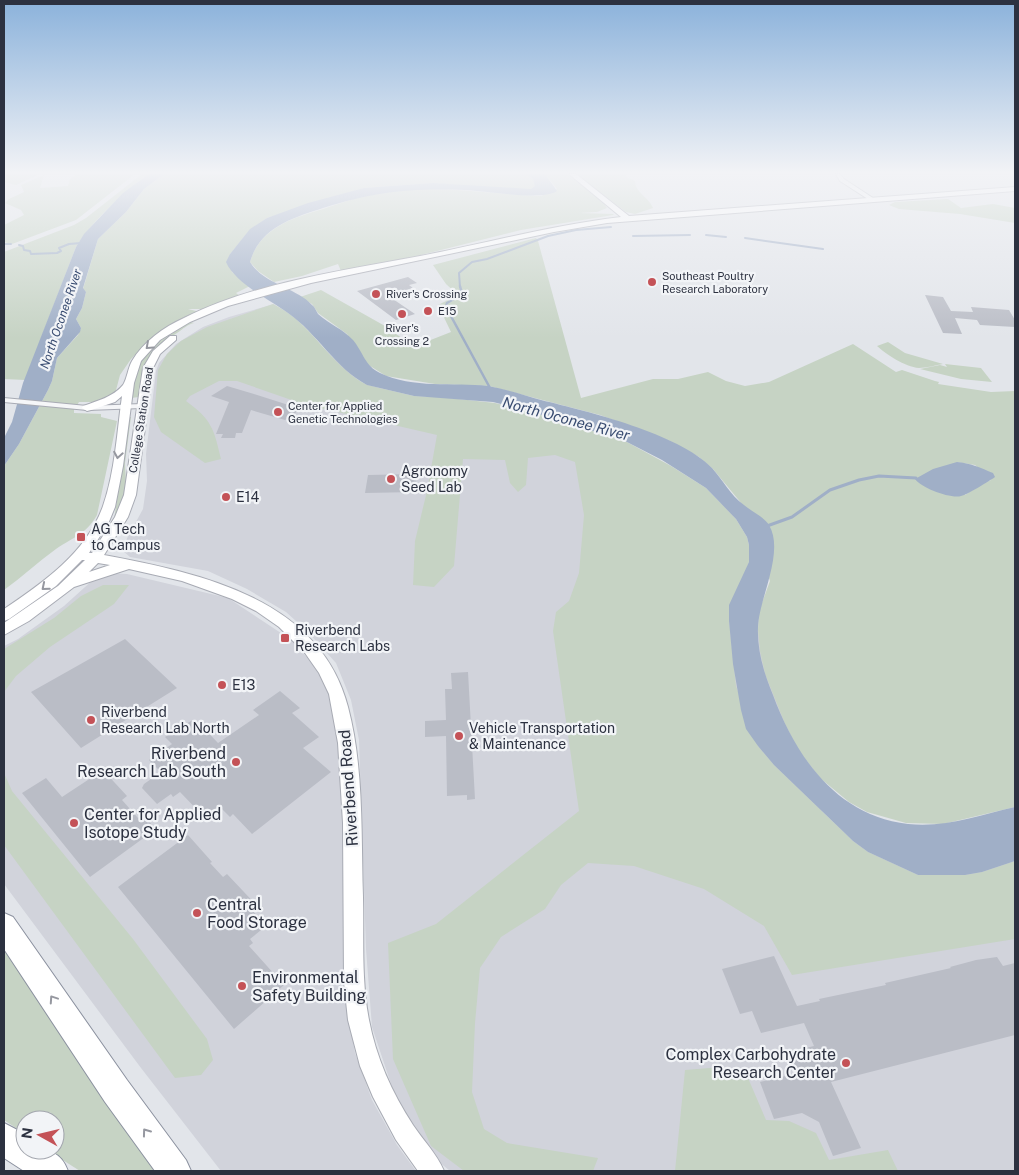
<svg xmlns="http://www.w3.org/2000/svg" width="1019" height="1175" viewBox="0 0 1019 1175" font-family="'Public Sans',sans-serif">
<rect width="100%" height="100%" fill="#e2e5ea"/>
<path fill="#d1d3db" d="M274,304L360,382L723,504L736,519L822,812L853,841L868,852L918,875H949L1015,861V1171H450L427,1152L393,1090L372,1027L366,949L359,740L351,700L336,663L307,631L286,612L247,589L208,571L130,557L123,551L125,542L143,509L147,481L146,454L156,371L159,363L176,344L203,327L229,317Z
M108,573L127,574L228,598L290,639L314,665L332,700L340,736L343,776L344,990L355,1053L372,1100L397,1145L416,1171H221L141,1068L4,884V646L18,639L64,606L95,578Z"/>
<path fill="#c6d3c4" fill-rule="evenodd" d="M4,174H40L16,185L4,182Z
M77,174H135L76,220L12,244L4,242V225L24,215L21,210L5,203L9,199L24,192L21,185L44,175L40,188L68,186L70,179Z
M142,174H149C125,191 91,222 76,247L25,380L4,379V252L74,225L86,218Z
M164,174H526L533,179L536,186L532,189L522,190L433,183L364,188L267,218L249,231L230,254L232,272L250,286L236,293L240,296L205,309H188L196,311L197,313L149,341L131,359L120,375L115,394L99,402H79L74,410V413L101,414V417L117,421L97,515C86,534 74,537 56,549C38,562 22,577 4,590V466L19,444L48,390L52,381L57,358L78,335L81,328L76,319L82,308L86,292L83,289L98,239L126,212L144,189Z
M545,174H568L601,200L607,208L597,212L579,213L614,214L613,215L521,230L401,260L341,271L338,264L302,276L274,282L258,271L250,262C260,228 292,218 323,209C344,202 366,194 389,191C440,185 490,194 541,196L557,189Z
M576,174H626V177L635,181C636,194 649,197 653,208L635,214L626,212Z
M948,199L961,208L993,204L1015,208V223L960,214L899,209L889,205L895,202Z
M536,238L538,241L581,398L653,379H678L708,372L726,381L745,386L769,382L853,344L896,372L902,370L935,381L939,382L938,384L991,392L1015,391V807L943,824L906,823L867,812L849,802L820,778L799,751L785,724L765,674L760,651L758,630L759,611L770,581L742,504L713,469L699,457L670,441L600,415L489,386L435,384L386,376L367,364L347,334L318,313L312,304L300,297L321,290L385,326L410,344L423,343L451,332L438,305L458,295L446,284L433,265ZM957,462L975,465L991,480L980,485L965,495Z
M273,304C281,308 289,313 296,319C320,340 338,370 367,385L414,396L440,397L495,403L535,413L625,441L671,466L706,488L736,519L747,537L749,545V562L729,621L736,686L758,746L774,765L853,841L868,852L918,875H965L982,872L1015,861V939L792,975L764,926L704,889L634,866L588,863L561,885L545,909L501,937L480,968L475,1023L472,1092L484,1129L507,1143L598,1158L593,1171H464L431,1146L393,1059L388,943L436,924L579,811L553,631L556,612L569,601L579,573L584,515L575,462L555,455L528,458L526,485L518,492L510,483L505,460L463,459L454,566L434,587L413,585L415,541L427,491L437,435L303,404L237,381H219L190,396L186,401C212,420 214,429 221,459L205,463L161,432L154,417L158,370L167,354L181,341L207,327Z
M190,322L194,323C188,324 183,329 177,333C148,350 143,365 139,397L131,398C140,346 151,348 190,322Z
M888,342L905,353L943,364C936,365 926,368 919,368C905,367 886,354 877,346Z
M945,364L981,368L992,382L961,379L920,369L940,365L947,367Z
M129,417H131L125,463L126,483L122,506L114,520Z
M103,585H129L114,604L50,647L16,676L4,692V649L54,618L81,596Z
M4,773L12,791L133,939L207,1039L213,1060L201,1075L175,1078L4,845Z
M4,943L162,1171H80L47,1150H55V1120H25V1134L4,1120Z
M722,1067L748,1078L766,1120L789,1121L816,1133L829,1160L888,1150L898,1171H675L685,1070Z"/>
<path fill="#a0afc7" d="M149,174H164L144,189L126,212L98,239L83,288L86,292L82,308L76,319L81,328L80,332L57,358L52,381L48,390L19,444L4,466V438L12,422L23,383L76,247L84,234L123,193Z
M526,174H545L557,191C543,201 486,191 466,190C410,188 377,191 323,208C293,218 260,227 250,262C263,284 297,288 312,305C315,307 316,311 318,314C329,324 343,329 353,340C363,352 365,366 380,373C413,389 453,382 488,386C506,389 524,395 541,400C589,412 678,433 712,468C723,480 730,495 744,505C751,511 764,517 769,525C785,552 759,598 758,627C757,651 764,673 773,695C796,757 837,816 908,824C946,828 979,815 1015,807V861L982,872L965,875H918L868,852L853,841L774,765L758,746L746,729L741,710L733,664L729,621V605L749,562V545L747,537L736,519L706,488L662,460L625,441L525,410L493,402L414,396L367,385C335,368 317,333 288,313C270,300 235,283 226,262L230,254L250,229L267,218L308,203L364,188L433,183L531,189L535,186L533,179Z
M957,462C970,463 981,468 993,473L995,477C991,480 965,496 961,496C951,499 921,488 915,479L933,469Z"/>
<g fill="none" stroke-linecap="round" stroke-linejoin="round">
<path stroke="#a0afc7" stroke-width="2" d="M706,235L726,237
M633,236L690,235
M745,238L823,249
M4,244H11
M19,245L23,246L24,250L30,251L31,254L57,253L61,251L59,248L69,244L81,243
M460,287L459,273L472,262L487,259L548,236L576,230L611,227"/>
<path stroke="#a0afc7" stroke-width="2.5" d="M460,286L462,294L447,303L446,307L490,388"/>
<path stroke="#a0afc7" stroke-width="3" d="M767,526L792,517L830,490L859,480L879,476L916,478"/>
</g>
<path fill="#babdc6" d="M408,277L417,283L409,285L413,288L387,295L415,314L396,320L357,291Z
M925,295L943,297L951,311L973,312L971,307L1009,310L1015,320V327L980,325L977,320L955,318L962,334L943,333Z
M227,386L254,394L301,409L285,420L251,410L242,433H236L235,438H221L223,434H216L229,402L211,396Z
M416,474L415,492L365,493L368,475Z
M125,639L177,688L81,748L31,692Z
M468,672L475,799L467,800V795L447,796L446,736L425,737V721L446,720L445,689H452L451,673Z
M280,691L300,708L292,713L319,737L303,748L331,772L252,834L233,814L230,817L221,808L206,819L180,792L173,797L171,794L157,804L142,788L144,784L161,772L149,760L172,744L165,737L191,721L196,720L218,743L259,715L253,710Z
M103,770L127,796L122,800L138,818L142,814L156,829L90,877L22,793L46,778L62,797Z
M188,835L212,862L210,863L223,877L227,874L258,907L253,911L266,926L250,939L253,943L249,946L284,985L234,1029L118,887Z
M774,956L797,1006L820,1001L819,999L886,985L885,983L951,968L950,967L976,960L997,957L1003,966L1015,963V1035L831,1082L861,1148L833,1156L819,1122L802,1113L774,1119L760,1082L794,1074L785,1053L814,1046L804,1023L761,1033L752,1011L740,1014L722,969Z"/>
<g fill="none" stroke-linecap="round" stroke-linejoin="round">
<defs>
<path id="street" d="M836,174H840L844,179L876,200L871,201L840,181Z
M4,398L87,406L142,404L146,406L142,408L87,410L4,402Z"/>
<path id="secondary" d="M569,174H576L629,216L1015,187V191L607,223L554,232L311,283L228,306L190,322L160,340L141,361L134,383L123,466L115,507L108,524L89,553H92L115,517L124,495L143,368L153,351L170,336H176V340L160,354L153,368L136,495L128,517L104,555C199,573 320,598 348,707C364,767 361,836 363,897C364,938 361,979 369,1020C376,1057 392,1093 413,1125C423,1140 437,1154 444,1171H418L396,1140L373,1097L360,1066L348,1020L344,982L343,823L338,743L329,694L319,673L305,653L279,627L256,611L232,599L182,581L129,569L74,587L29,621L4,635V623L58,586L85,560H82L56,586L9,619L4,621V609C43,583 87,552 103,506C115,472 117,432 122,396L115,402L91,410L87,411L82,408L83,406C97,401 113,397 123,385C127,379 128,368 132,361C143,342 164,327 184,318C256,282 342,271 420,256C487,243 553,225 621,217ZM98,563L110,565L89,572Z"/>
<path id="highway" d="M4,913L13,917L127,1080L186,1160L191,1171H155L105,1102L4,949Z
M4,1123L25,1134V1150C46,1150 60,1149 68,1171H24L4,1158Z"/>
</defs>
<use href="#street" stroke="#a8abb4" stroke-width="2"/>
<use href="#secondary" stroke="#a8abb4" stroke-width="2"/>
<use href="#highway" stroke="#8b919f" stroke-width="2"/>
<use href="#street" fill="#f5f6f8" fill-rule="evenodd"/>
<use href="#secondary" fill="#fff" fill-rule="evenodd"/>
<use href="#highway" fill="#fff" fill-rule="evenodd"/>
</g>
<defs><path id="oneway-chevron" d="M-2-3.5L2.5 0L-2 3.5" fill="none" stroke-width="1.6" stroke-linecap="round" stroke-linejoin="round" transform="scale(1.25)"/></defs>
<g stroke="#9698a0">
<use href="#oneway-chevron" transform="translate(149 346) rotate(138)"/>
<use href="#oneway-chevron" transform="translate(118 455) rotate(100)"/>
<use href="#oneway-chevron" transform="translate(45 587) rotate(140)"/>
<use href="#oneway-chevron" transform="translate(53 999) rotate(-124)"/>
<use href="#oneway-chevron" transform="translate(146 1132) rotate(-126)"/>
</g>
<linearGradient id="sky" x2="0" y2="1"><stop stop-color="#8bb2db"/><stop offset="0.51" stop-color="#f2f3f6"/><stop offset="1" stop-color="#f2f3f6" stop-opacity="0"/></linearGradient>
<rect width="1019" height="338" fill="url(#sky)"/>
<g fill="#c45257" stroke="#f2f4f7" stroke-width="2">
<circle cx="652" cy="282" r="5"/>
<circle cx="376" cy="294" r="5"/>
<circle cx="428" cy="311" r="5"/>
<circle cx="402" cy="314" r="5"/>
<circle cx="278" cy="412" r="5"/>
<circle cx="391" cy="479" r="5"/>
<circle cx="226" cy="497" r="5"/>
<rect x="76" y="532" width="10" height="10" rx="2.5"/>
<rect x="280" y="633" width="10" height="10" rx="2.5"/>
<circle cx="222" cy="685" r="5"/>
<circle cx="91" cy="720" r="5"/>
<circle cx="459" cy="736" r="5"/>
<circle cx="236" cy="762" r="5"/>
<circle cx="74" cy="823" r="5"/>
<circle cx="197" cy="913" r="5"/>
<circle cx="242" cy="986" r="5"/>
<circle cx="846" cy="1063" r="5"/>
</g>
<g text-anchor="middle" stroke-width="4.5" stroke-linejoin="round" paint-order="stroke">
<g font-size="11" fill="#2c3140" stroke="#f2f4f7" text-anchor="start">
<text x="662" y="280">Southeast Poultry<tspan x="662" dy="13">Research Laboratory</tspan></text>
<text x="386" y="298">River's Crossing</text>
<text x="438" y="315">E15</text>
<text x="402" y="332" text-anchor="middle">River's<tspan x="402" dy="13">Crossing 2</tspan></text>
<text x="288" y="410">Center for Applied<tspan x="288" dy="13">Genetic Technologies</tspan></text>
</g>
<g font-size="11" fill="#2c3140" stroke="#f2f4f7">
<text transform="translate(141 420) rotate(-81)" y="4">College Station Road</text>
</g>
<g font-size="12" font-style="italic" fill="#394c71" stroke="#f2f4f7">
<text transform="translate(61 319) rotate(-71)" y="4">North Oconee River</text>
</g>
<g font-size="14" fill="#2c3140" stroke="#f2f4f7" text-anchor="start">
<text x="401" y="476">Agronomy<tspan x="401" dy="16">Seed Lab</tspan></text>
<text x="236" y="502">E14</text>
<text x="91" y="534">AG Tech<tspan x="91" dy="16">to Campus</tspan></text>
<text x="295" y="635">Riverbend<tspan x="295" dy="16">Research Labs</tspan></text>
<text x="232" y="690">E13</text>
<text x="101" y="717">Riverbend<tspan x="101" dy="16">Research Lab North</tspan></text>
<text x="469" y="733">Vehicle Transportation<tspan x="469" dy="16">&amp; Maintenance</tspan></text>
</g>
<g font-size="15" font-style="italic" fill="#394c71" stroke="#f2f4f7">
<text transform="translate(566 419) rotate(15)" y="5">North Oconee River</text>
</g>
<g font-size="16" fill="#2c3140" stroke="#f2f4f7" text-anchor="start">
<text x="226" y="759" text-anchor="end">Riverbend<tspan x="226" dy="18">Research Lab South</tspan></text>
<text x="84" y="820">Center for Applied<tspan x="84" dy="18">Isotope Study</tspan></text>
<text x="207" y="910">Central<tspan x="207" dy="18">Food Storage</tspan></text>
<text x="252" y="983">Environmental<tspan x="252" dy="18">Safety Building</tspan></text>
<text x="836" y="1060" text-anchor="end">Complex Carbohydrate<tspan x="836" dy="18">Research Center</tspan></text>
</g>
<g font-size="16" fill="#2c3140" stroke="#f2f4f7">
<text transform="translate(348 788) rotate(-94)" y="6">Riverbend Road</text>
</g>
</g>
<rect width="1019" height="1175" fill="none" stroke="#2c3140" stroke-width="10"/>
<g transform="translate(40 1135) rotate(278)"><circle r="24" fill="#f2f4f7" stroke="#a3a6ae"/>
<path d="M0-4L9 19L0 12L-9 19Z" fill="#c45257"/>
<text y="-8" font-size="14" font-weight="bold" text-anchor="middle" fill="#2c3140">N</text>
</g>
</svg>
